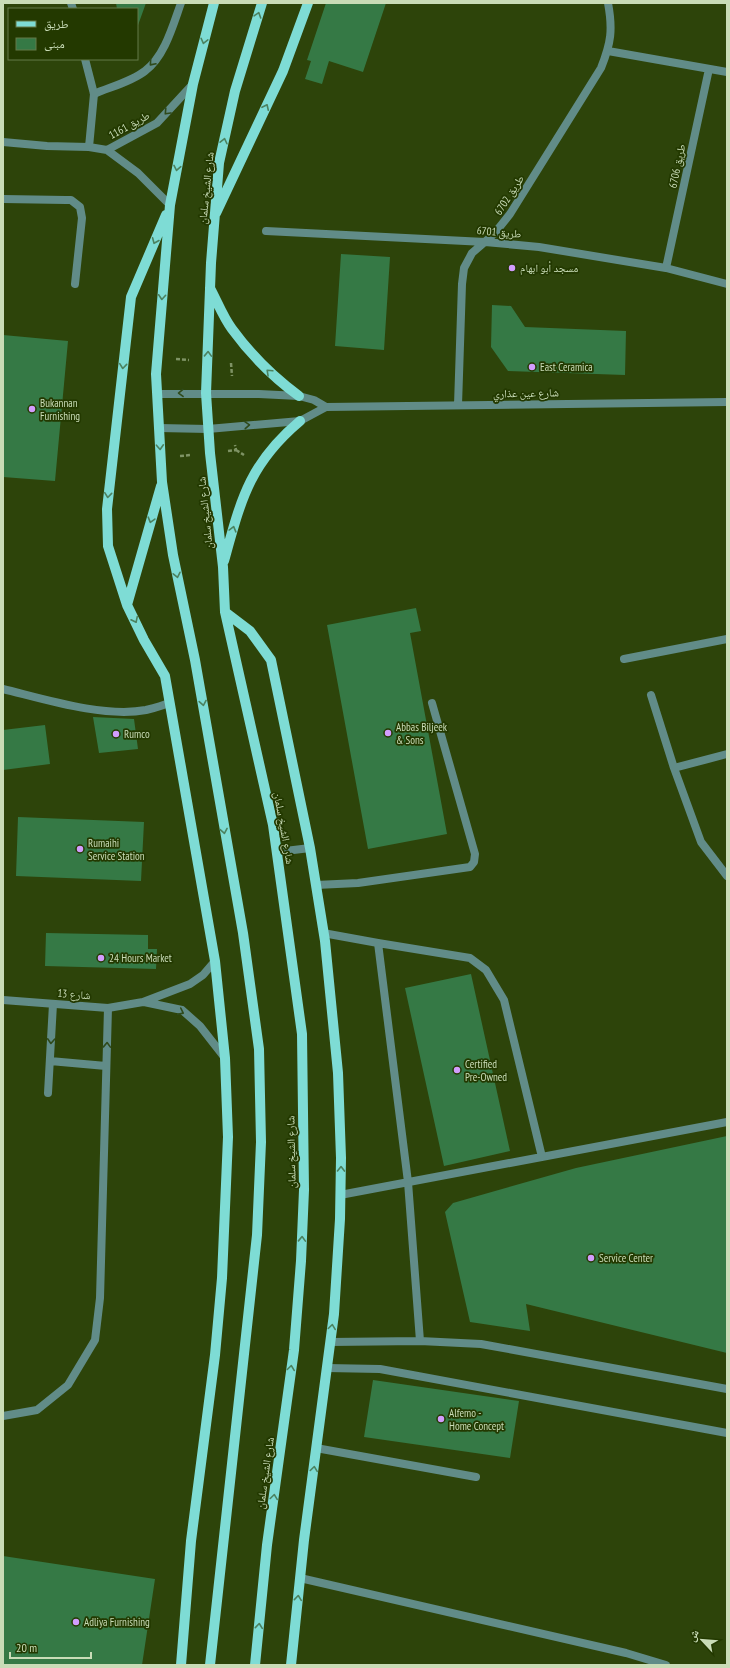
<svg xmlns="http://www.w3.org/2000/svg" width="730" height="1668" viewBox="0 0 730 1668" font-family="'PT Sans Narrow','Noto Naskh Arabic',sans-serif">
<rect width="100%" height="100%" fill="#2d440a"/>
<path fill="#357945" d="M116,3H146L137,28V9H117Z
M326,3H386L363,72L329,61L322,84L305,79L311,61L307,60Z
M341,254L390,257L384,350L335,346Z
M492,305L511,306L525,327L626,331L625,375L508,371L491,347Z
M3,335L68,341L55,481L3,477Z
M416,608L421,631L410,633L447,834L368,849L327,625Z
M93,717L134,719L138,749L99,753Z
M45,725L50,764L3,770V730Z
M18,817L144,822L141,881L16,876Z
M46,933L148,935V949H157L156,969L45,966Z
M471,974L510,1151L444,1166L405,988Z
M727,1136V1353L526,1304L530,1331L470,1322L445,1212L453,1203L576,1168Z
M373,1380L519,1401L510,1458L364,1437Z
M3,1556L155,1579L142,1665H3Z"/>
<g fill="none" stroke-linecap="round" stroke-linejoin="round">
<path stroke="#7e9364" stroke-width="2.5" stroke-dasharray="4 2" stroke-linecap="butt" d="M176,359L189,360
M231,363L232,376
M236,450L244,455
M228,451L236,450L235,445
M180,456L191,455"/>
<path stroke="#618c88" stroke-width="8" d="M94,94C110,87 131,82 145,71C165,56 173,25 181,3
M3,199L66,200H71L80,207L82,218L75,284
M624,659L727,639
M3,689C44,699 104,718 146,710C154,708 162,706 169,703
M651,695L674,768
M727,754L674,768L701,842L727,876
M316,885L358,883L470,867L474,862L475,854L432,703
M323,933L378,943L470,958L486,970L504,1000L542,1157
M378,943L408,1182L420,1341
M50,1061L106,1066
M48,1093L53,1004
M340,1195L727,1122
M330,1342L420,1341L481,1344L727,1389
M327,1368L380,1369L727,1433
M3,1416L37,1410L68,1385L95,1340L100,1298L108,1008
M316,1448L476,1477
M300,1578L626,1653L666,1665"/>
<path stroke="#618c88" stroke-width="8" d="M71,3L73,9
M608,51L727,72
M85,59L94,94L89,147
M3,142L47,146L89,147L107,150L138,173L170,205
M107,150L157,123L193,84
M266,231L485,242L539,247L666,268L727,284
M666,268L709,69
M157,394H259L299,396L314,400L326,407
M458,405L462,284L464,268L472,253L494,234L510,214L601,68C611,43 613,30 608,3
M159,428L208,429L300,421L326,407L727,402
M277,852L310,848
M3,1000L108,1008L143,1002L190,984L203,975L215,961
M144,1002L182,1010L200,1026L225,1058"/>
<path stroke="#7edcd5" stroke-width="10" d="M216,213L283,71L308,3
M166,215L131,297L107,509L108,546L127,605L144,640L165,676L215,961L225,1058L228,1137L222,1278L215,1355L191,1541L181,1665
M210,288C217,301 223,317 232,329C251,355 273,377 299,396
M224,561C241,500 249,464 300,421
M127,605L161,486
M225,612L250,631L271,660L310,848L325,941L338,1073L341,1158L340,1219L334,1314L304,1540L291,1665
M210,1665L257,1235L261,1142L259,1049L243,933L195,660L173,555L162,482L156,374L170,205L193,84L214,3
M255,1665L267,1545L294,1350L301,1261L304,1190L302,1034L273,825L225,612L223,567L210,453L206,393L211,263L219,163L235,91L262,3"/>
</g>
<defs><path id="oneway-chevron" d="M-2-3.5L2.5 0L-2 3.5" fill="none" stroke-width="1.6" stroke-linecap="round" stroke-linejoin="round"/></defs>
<g stroke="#4c8260">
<use href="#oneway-chevron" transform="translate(258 15) rotate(-72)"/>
<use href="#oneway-chevron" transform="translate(204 41) rotate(104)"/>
<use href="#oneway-chevron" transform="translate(266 107) rotate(-65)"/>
<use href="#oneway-chevron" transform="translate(224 141) rotate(-77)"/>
<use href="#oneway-chevron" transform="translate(177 168) rotate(101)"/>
<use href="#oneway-chevron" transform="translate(155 241) rotate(113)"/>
<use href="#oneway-chevron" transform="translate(162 297) rotate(94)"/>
<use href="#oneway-chevron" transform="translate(208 354) rotate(-88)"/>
<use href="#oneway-chevron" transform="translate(123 366) rotate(96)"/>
<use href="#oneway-chevron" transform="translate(269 372) rotate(-137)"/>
<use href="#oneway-chevron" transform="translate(160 447) rotate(87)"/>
<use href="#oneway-chevron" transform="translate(108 495) rotate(96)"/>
<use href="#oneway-chevron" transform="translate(151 520) rotate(106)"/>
<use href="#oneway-chevron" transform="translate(233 529) rotate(-75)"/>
<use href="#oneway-chevron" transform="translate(177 575) rotate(78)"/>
<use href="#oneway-chevron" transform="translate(135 620) rotate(64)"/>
<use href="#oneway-chevron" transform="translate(203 703) rotate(80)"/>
<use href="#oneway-chevron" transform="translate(224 831) rotate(80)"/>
<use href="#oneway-chevron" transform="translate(341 1169) rotate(-89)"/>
<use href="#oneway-chevron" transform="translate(302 1239) rotate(-88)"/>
<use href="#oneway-chevron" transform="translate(332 1327) rotate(-82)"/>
<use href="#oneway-chevron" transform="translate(291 1368) rotate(-82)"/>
<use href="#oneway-chevron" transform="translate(314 1469) rotate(-82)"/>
<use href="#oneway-chevron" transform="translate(274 1497) rotate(-82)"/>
<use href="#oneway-chevron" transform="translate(298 1598) rotate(-84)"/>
<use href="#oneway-chevron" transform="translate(259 1626) rotate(-84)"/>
</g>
<g stroke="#2f4a1b">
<use href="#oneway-chevron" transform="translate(152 63) rotate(131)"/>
<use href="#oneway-chevron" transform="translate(167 112) rotate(133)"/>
<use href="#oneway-chevron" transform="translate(181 393) rotate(179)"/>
<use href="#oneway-chevron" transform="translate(247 425) rotate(-4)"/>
<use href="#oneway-chevron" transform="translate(181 1012) rotate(26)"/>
<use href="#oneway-chevron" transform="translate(51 1041) rotate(93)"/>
<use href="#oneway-chevron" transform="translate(107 1045) rotate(-88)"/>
</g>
<g fill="#d29dfd" stroke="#233900" stroke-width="1.5">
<circle cx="512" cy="268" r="4"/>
<circle cx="532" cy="367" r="4"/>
<circle cx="32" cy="409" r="4"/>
<circle cx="388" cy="733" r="4"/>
<circle cx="116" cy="734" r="4"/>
<circle cx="80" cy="849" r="4"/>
<circle cx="101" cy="958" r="4"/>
<circle cx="457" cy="1070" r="4"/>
<circle cx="591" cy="1258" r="4"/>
<circle cx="441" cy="1419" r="4"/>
<circle cx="76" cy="1622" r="4"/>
</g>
<g text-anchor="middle" stroke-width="3.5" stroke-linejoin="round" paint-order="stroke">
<g font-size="11" fill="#c9dcb7" stroke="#233900">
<text transform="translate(129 125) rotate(-29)" y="4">طريق 1161</text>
<text transform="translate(677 166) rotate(-78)" y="4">طريق 6706</text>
<text transform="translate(206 188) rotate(-84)" y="4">شارع الشيخ سلمان</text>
<text transform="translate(509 195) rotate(-57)" y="4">طريق 6702</text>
<text transform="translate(499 232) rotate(5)" y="4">طريق 6701</text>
<text transform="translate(526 393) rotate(-1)" y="4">شارع عين عذاري</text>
<text transform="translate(205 513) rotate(-96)" y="4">شارع الشيخ سلمان</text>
<text transform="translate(284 828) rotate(80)" y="4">شارع الشيخ سلمان</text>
<text transform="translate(74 994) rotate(4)" y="4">شارع 13</text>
<text transform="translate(291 1152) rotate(-91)" y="4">شارع الشيخ سلمان</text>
<text transform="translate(265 1473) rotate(-82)" y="4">شارع الشيخ سلمان</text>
</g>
<g font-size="11" fill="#c9dcb7" stroke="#233900" text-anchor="start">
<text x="520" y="272">مسجد أبو ابهام</text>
<text x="540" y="371">East Ceramica</text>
<text x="40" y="407">Bukannan<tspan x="40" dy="13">Furnishing</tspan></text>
<text x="396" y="731">Abbas Biljeek<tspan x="396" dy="13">&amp; Sons</tspan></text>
<text x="124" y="738">Rumco</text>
<text x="88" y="847">Rumaihi<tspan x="88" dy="13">Service Station</tspan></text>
<text x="109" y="962">24 Hours Market</text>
<text x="465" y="1068">Certified<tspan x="465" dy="13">Pre-Owned</tspan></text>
<text x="599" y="1262">Service Center</text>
<text x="449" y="1417">Alfemo -<tspan x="449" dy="13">Home Concept</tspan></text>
<text x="84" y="1626">Adliya Furnishing</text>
</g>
</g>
<rect width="730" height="1668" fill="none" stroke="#c9dcb7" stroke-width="8"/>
<rect x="8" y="8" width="130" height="52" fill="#233900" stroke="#657a49"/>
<rect x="16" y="21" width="20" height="6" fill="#7edcd5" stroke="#657a49"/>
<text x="44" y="28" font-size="12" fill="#c9dcb7">طريق</text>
<rect x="16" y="38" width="20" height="12" fill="#357945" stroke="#657a49"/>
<text x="44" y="48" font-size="12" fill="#c9dcb7">مبنى</text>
<g transform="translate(702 1640) rotate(296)" stroke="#233900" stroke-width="3" paint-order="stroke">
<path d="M0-3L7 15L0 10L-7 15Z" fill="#c9dcb7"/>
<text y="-6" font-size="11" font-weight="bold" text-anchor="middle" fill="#c9dcb7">ش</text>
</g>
<path d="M10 1652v6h81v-6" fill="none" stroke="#c9dcb7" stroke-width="2"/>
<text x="16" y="1652" font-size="12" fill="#c9dcb7" stroke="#233900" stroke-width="3" paint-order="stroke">20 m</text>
</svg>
